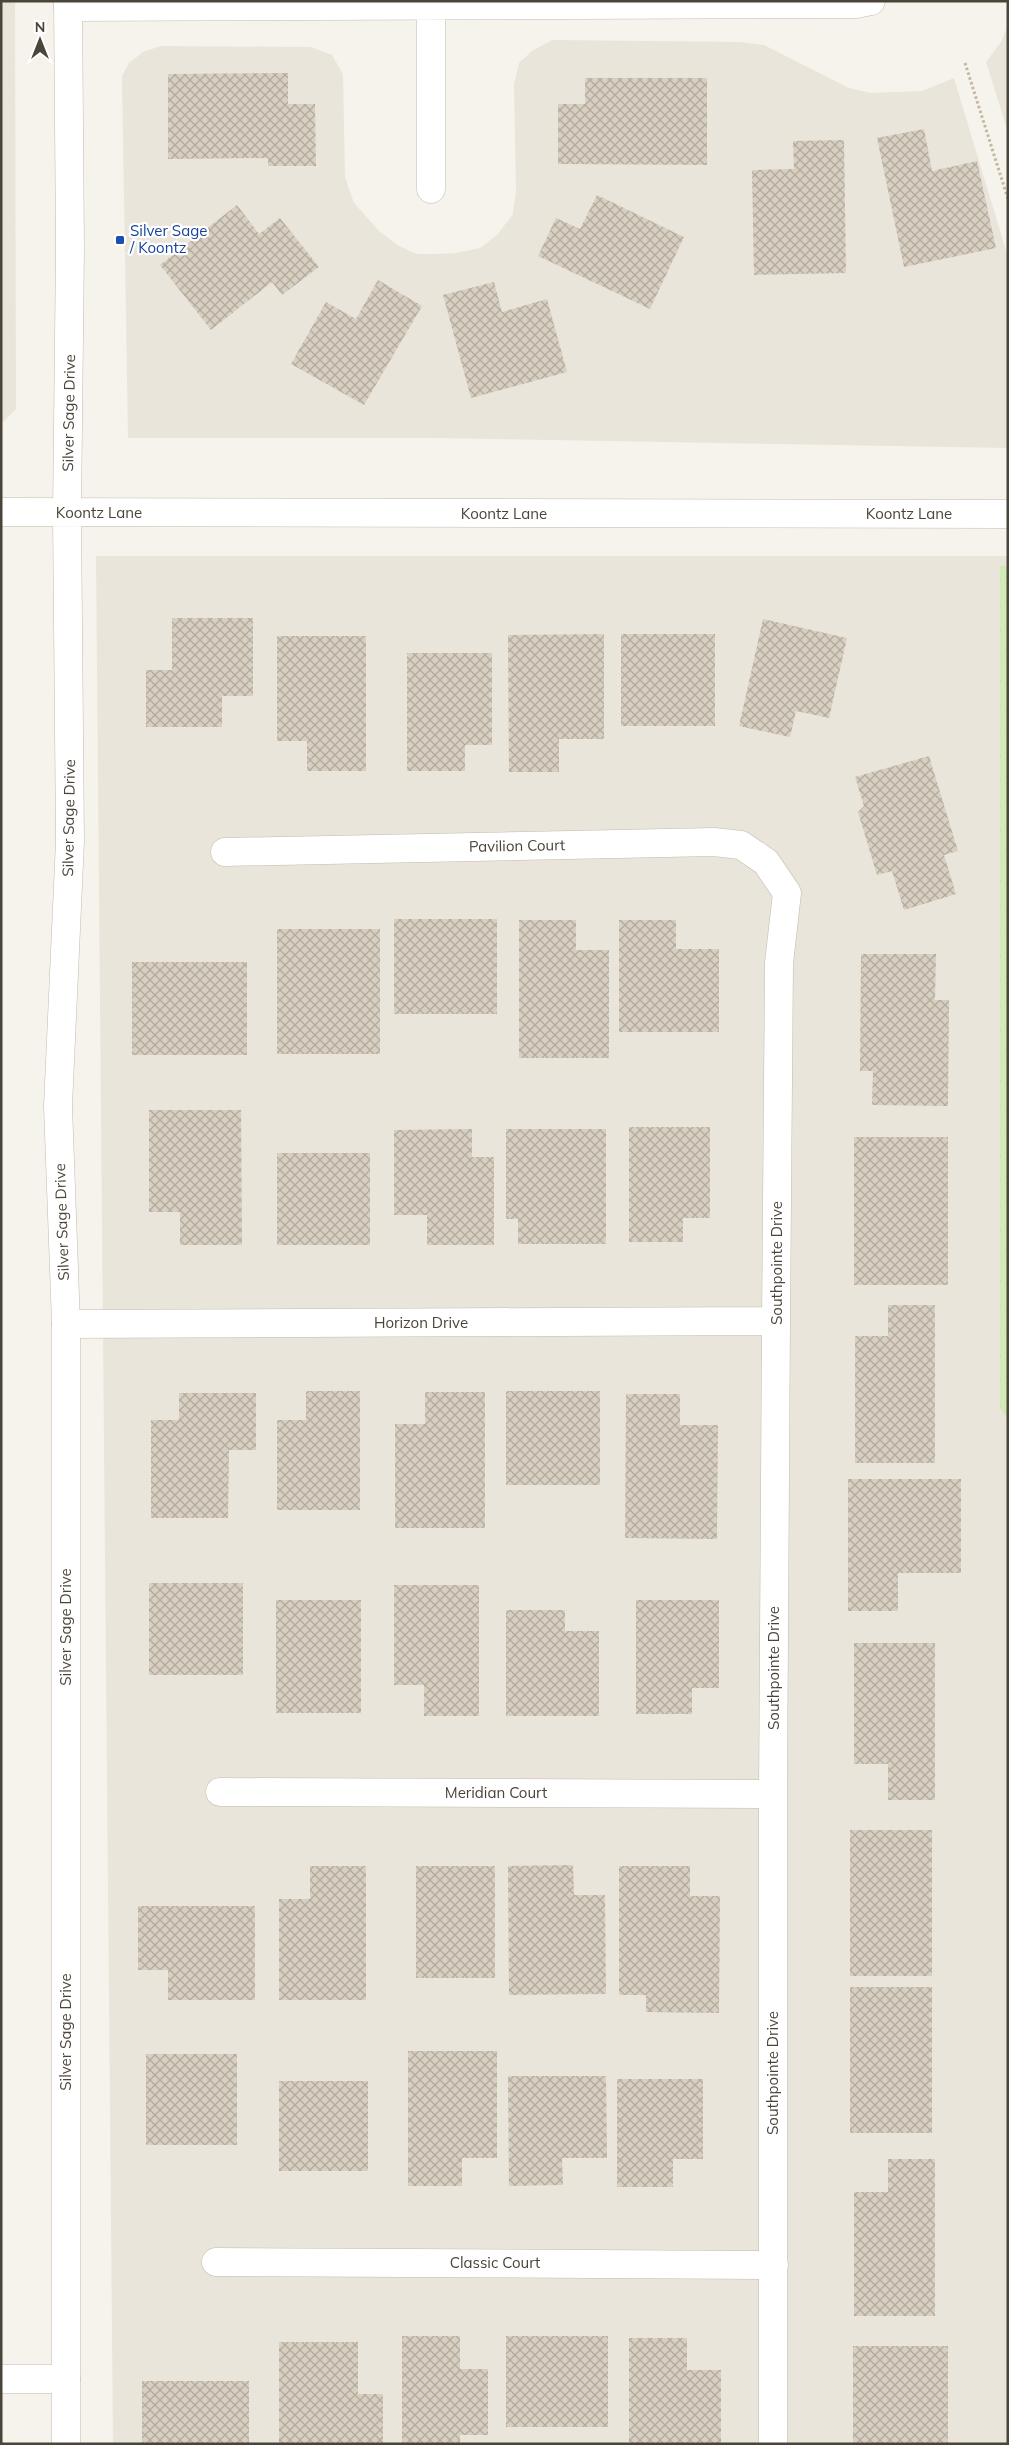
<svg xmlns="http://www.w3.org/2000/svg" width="1009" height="2445" viewBox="0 0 1009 2445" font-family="Mulish,sans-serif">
<defs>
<pattern id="grass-tufts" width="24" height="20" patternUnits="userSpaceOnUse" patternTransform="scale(1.25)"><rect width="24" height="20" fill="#d2eab5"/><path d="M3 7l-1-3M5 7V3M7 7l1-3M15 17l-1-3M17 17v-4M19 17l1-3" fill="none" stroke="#b6ca9c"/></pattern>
<pattern id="building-cross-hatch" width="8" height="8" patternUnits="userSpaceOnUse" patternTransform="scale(1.25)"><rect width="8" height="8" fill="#d8cfc1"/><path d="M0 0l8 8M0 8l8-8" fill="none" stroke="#b1aa9e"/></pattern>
</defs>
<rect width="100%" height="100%" fill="#f6f3ec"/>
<path fill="#eae5da" d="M1,1H15L16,409L1,424Z
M1008,26V132L986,62L1001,42Z
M552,40L740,42L764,45L849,88L871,93L922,91L954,78L1008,257V448L437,438H128L122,76L129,63L143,52L161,46L311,47L332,55L343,74L345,177L354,203L379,231L399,246L417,254H434L456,253L480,248L497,235L513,214L516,191L514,84L519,63L532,51Z
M96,556H1008V2444H113Z"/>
<path fill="url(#grass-tufts)" d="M1000,566H1008V1419L1000,1408Z"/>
<path fill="url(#building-cross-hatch)" d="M288,73V104H315L316,166H268V158L168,159V74Z
M585,78H707V165L558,164V104H585Z
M924,129L932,171L977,161L996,248L904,267L877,138Z
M844,140L846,273L754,275L752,170L794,169L793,141Z
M597,195L684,237L650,309L538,256L556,218L580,229Z
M237,205L259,234L280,218L319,267L282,295L272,282L211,330L160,265Z
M378,280L422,306L364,405L291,364L326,302L356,319Z
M494,282L502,312L547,299L567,372L471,398L443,295Z
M172,618H253V696H222V727H146V670H172Z
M763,619L847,638L829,718L796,711L790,737L739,726Z
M604,634V739H559V772H509L508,635Z
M621,634H715V726H621Z
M277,636H366V771H307V741H277Z
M407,653H492V745H465V771H407Z
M929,756L958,851L944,855L956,894L904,910L892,871L877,875L858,812L864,806L855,777Z
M394,919H497V1014H394Z
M519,920H576V950H609V1058H519Z
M619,920H676V949H719V1032H619Z
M277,929H380V1054H277Z
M861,954H936L935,1000H949L948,1106L872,1105L873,1071H860Z
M132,962H247V1055H132Z
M149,1110H241L242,1245H180V1212H149Z
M629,1127H710V1218H683V1242H629Z
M472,1129V1157H494V1245H427V1215H394V1130Z
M506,1129H606V1244H518V1219H506Z
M854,1137H948V1285H854Z
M277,1153H370V1245H277Z
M888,1305H935V1463H855V1336H888Z
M306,1391H360V1510H277V1420H306Z
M506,1391H600V1485H506Z
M425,1392H485V1528H395V1424H425Z
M179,1393H256V1450H229L228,1518H151V1420H179Z
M626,1394H680V1425H718L717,1539L625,1538Z
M848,1479H961V1573H898V1611H848Z
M149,1583H243V1675H149Z
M394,1585H479V1716H424V1685H394Z
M276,1600H361V1713H276Z
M636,1600H719V1688H692V1714H636Z
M506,1610H565V1631H599V1716H506Z
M854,1643H935V1800H888V1764H854Z
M850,1830H932V1976H850Z
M573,1865L574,1895H605L606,1994L509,1995L508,1866Z
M310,1866H366V2000H279V1899H310Z
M416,1866H495V1978H416Z
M619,1866H690V1896H720L719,2013L646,2012V1995H619Z
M138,1906H255V2000H168V1970H138Z
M850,1987H932V2133H850Z
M408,2051H497V2158H462V2186H408Z
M146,2054H237V2145H146Z
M508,2076H606L607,2158H562L563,2185L509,2186Z
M617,2079H703V2159H673V2187H617Z
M279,2081H368V2171H279Z
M888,2159H935V2316H854V2192H888Z
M402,2336H460V2369H488V2435H460V2444H402Z
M506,2336H608V2427H506Z
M629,2338H687V2370H721V2444H629Z
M279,2342H358V2394H383V2444H279Z
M853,2346H948V2444H853Z
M142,2381H249V2444H142Z"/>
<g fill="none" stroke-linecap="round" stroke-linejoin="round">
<defs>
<path id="minor" d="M431,6V189
M68,7L856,4L871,1
M225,852L714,842L741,845L766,862L787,893L779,963L776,1321L773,1794V2444
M66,1324L776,1321
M220,1792L773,1794
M216,2262L774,2265
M1,2379H66"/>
<path id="tertiary" d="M1,512L1008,514
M66,2444V1324L58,1106L70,841L67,514L70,248L68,1"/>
</defs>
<use href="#minor" stroke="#c2bbae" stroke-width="29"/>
<use href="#tertiary" stroke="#c2bbae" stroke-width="29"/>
<path stroke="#c4b79f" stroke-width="3" stroke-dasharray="2.5 2.5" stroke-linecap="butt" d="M965,63L1008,199"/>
<use href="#minor" stroke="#fff" stroke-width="28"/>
<use href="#tertiary" stroke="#fff" stroke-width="28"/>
</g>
<rect fill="#1a4fb4" stroke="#fff" stroke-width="2" x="115" y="235" width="10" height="10" rx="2.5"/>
<g text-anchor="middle" stroke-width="4.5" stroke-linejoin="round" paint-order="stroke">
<g font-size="15" fill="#164399" stroke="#fff" text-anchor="start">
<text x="130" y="236">Silver Sage<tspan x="130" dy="17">/ Koontz</tspan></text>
</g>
<g font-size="15" fill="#4b4439" stroke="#fff">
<text transform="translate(69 413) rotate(-89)" y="5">Silver Sage Drive</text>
<text x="99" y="518">Koontz Lane</text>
<text x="504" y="519">Koontz Lane</text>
<text x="909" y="519">Koontz Lane</text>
<text transform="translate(69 818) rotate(-89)" y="5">Silver Sage Drive</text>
<text transform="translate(517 846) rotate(-1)" y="5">Pavilion Court</text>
<text transform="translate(62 1222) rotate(-92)" y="5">Silver Sage Drive</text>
<text transform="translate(777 1263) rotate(-90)" y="5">Southpointe Drive</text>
<text x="421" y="1328">Horizon Drive</text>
<text transform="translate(66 1627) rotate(-90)" y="5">Silver Sage Drive</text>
<text transform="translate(774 1668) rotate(-90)" y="5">Southpointe Drive</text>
<text x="496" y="1798">Meridian Court</text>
<text transform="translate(66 2032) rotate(-90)" y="5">Silver Sage Drive</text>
<text transform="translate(773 2073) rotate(-90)" y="5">Southpointe Drive</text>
<text x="495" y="2268">Classic Court</text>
</g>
</g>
<rect width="1009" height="2445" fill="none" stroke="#4b4439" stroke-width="5"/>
<g transform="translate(40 40)" stroke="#ffffff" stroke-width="4" paint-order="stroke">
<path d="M0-4L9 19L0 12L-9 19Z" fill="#4b4439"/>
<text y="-8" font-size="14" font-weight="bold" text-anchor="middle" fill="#4b4439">N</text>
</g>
</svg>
